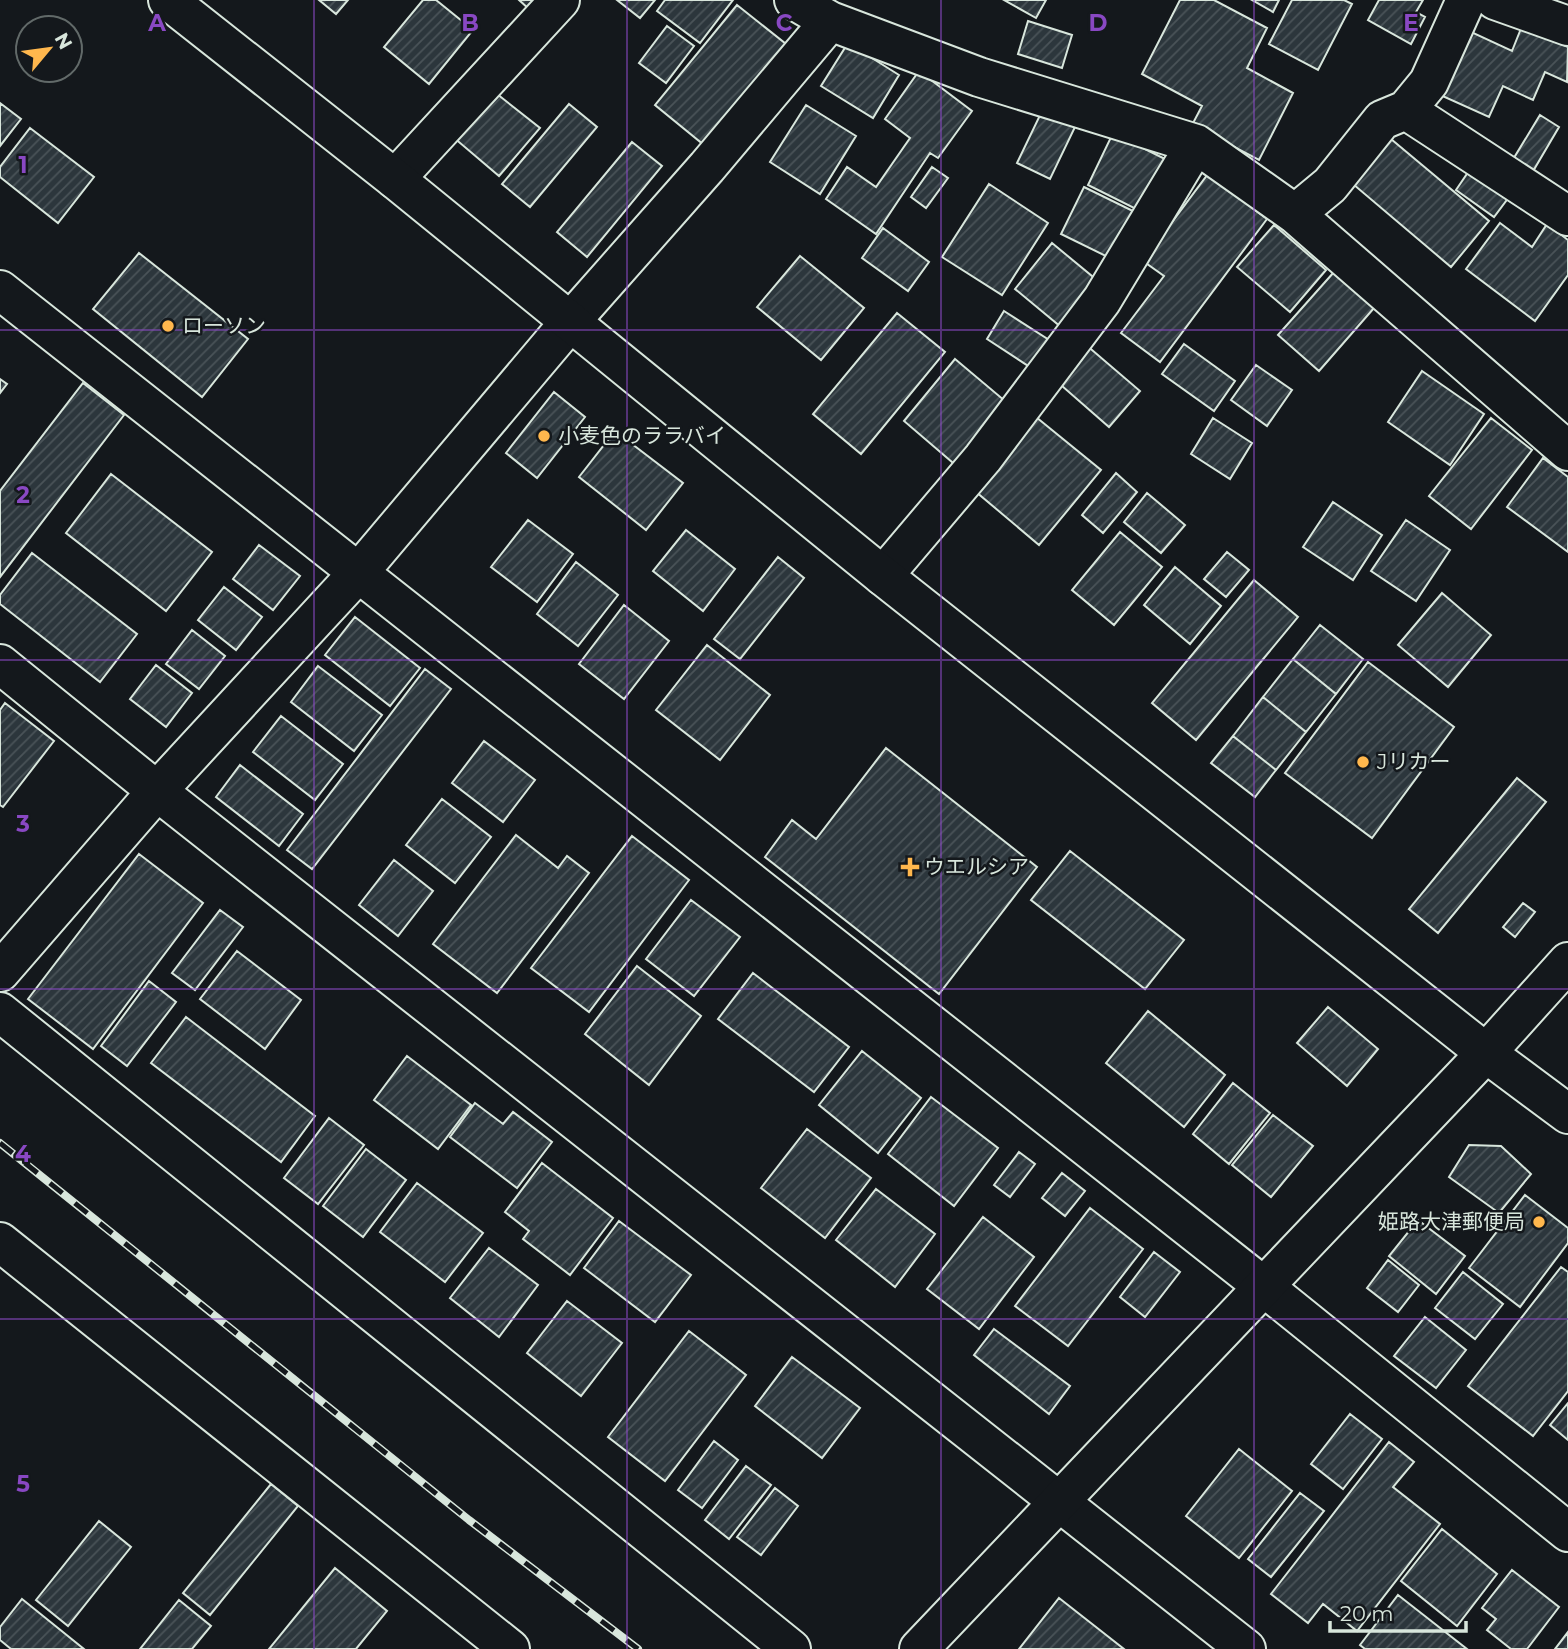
<svg xmlns="http://www.w3.org/2000/svg" width="1568" height="1649" viewBox="0 0 1568 1649" font-family="Montserrat,'Noto Sans JP',sans-serif">
<defs>
<pattern id="building-hatch" width="6" height="6" patternUnits="userSpaceOnUse" patternTransform="scale(1.75)"><rect width="6" height="6" fill="#2c363c"/><path d="M-1 1l2-2M0 6l6-6M5 7l2-2" fill="none" stroke="#4a5358"/></pattern>
</defs>
<rect width="100%" height="100%" fill="#14181c"/>
<path fill="url(#building-hatch)" stroke="#d8e6dc" stroke-width="2" d="M319,0H348L336,14Z
M423,0H436L473,30L429,84L384,47Z
M519,0H537L529,9Z
M617,0H655L640,18Z
M665,0H733L700,43L657,11Z
M1004,0H1046L1036,18Z
M1180,0H1214L1267,28L1247,68L1293,93L1259,160L1192,125L1202,106L1142,74Z
M1252,0H1279L1273,12Z
M1292,0H1344L1352,4L1318,70L1269,44Z
M1379,0H1423L1416,12L1425,17L1411,44L1368,20Z
M737,5L786,44L704,145L655,105Z
M1028,21L1072,35L1062,68L1018,54Z
M667,26L694,46L666,83L639,63Z
M1522,26L1568,47L1567,82L1545,72L1533,100L1503,86L1489,117L1438,94L1467,30L1512,51Z
M848,43L899,75L873,118L821,86Z
M919,71L972,111L938,158L930,153L876,234L826,199L847,167L876,187L910,138L885,119Z
M492,90L540,128L499,176L453,137Z
M0,103L21,119L0,146Z
M569,104L597,127L530,207L502,184Z
M806,105L856,136L820,194L770,162Z
M1042,111L1075,127L1050,179L1017,163Z
M1540,115L1559,127L1529,178L1509,166Z
M30,128L94,177L58,223L0,177V167Z
M1113,133L1165,159L1140,211L1088,185Z
M1385,134L1489,221L1451,267L1347,179Z
M632,142L662,166L587,257L557,232Z
M1473,165L1512,193L1494,217L1456,190Z
M932,167L948,178L926,208L911,197Z
M1208,174L1267,219L1160,362L1121,333L1164,276L1143,261Z
M989,184L1048,223L1002,295L942,257Z
M1084,187L1137,213L1114,260L1061,234Z
M1500,223L1532,247L1547,224L1568,240V275L1535,321L1466,269Z
M1274,225L1326,270L1290,312L1237,267Z
M883,228L929,262L908,291L862,258Z
M1052,243L1104,286L1067,332L1015,289Z
M139,253L248,339L202,397L93,309Z
M800,256L864,308L821,360L757,307Z
M1334,272L1374,308L1319,371L1278,335Z
M1004,311L1057,345L1039,373L987,339Z
M897,313L945,352L861,454L813,414Z
M1085,344L1140,391L1109,427L1054,379Z
M1184,344L1235,381L1214,411L1162,374Z
M955,359L1011,406L959,468L904,421Z
M1256,365L1292,390L1267,426L1231,400Z
M1422,371L1484,414L1450,465L1388,422Z
M0,379L7,384L0,393Z
M83,383L124,415L0,577V491Z
M554,392L585,417L537,478L506,453Z
M1036,417L1101,470L1039,545L975,491Z
M1213,418L1252,443L1230,479L1191,454Z
M1491,418L1532,450L1471,529L1429,496Z
M615,431L683,483L646,530L579,477Z
M1543,458L1568,477V552L1507,507Z
M1116,473L1137,492L1103,533L1082,515Z
M111,474L212,552L166,611L66,533Z
M1147,493L1185,525L1161,553L1124,522Z
M1333,502L1382,535L1353,580L1303,547Z
M528,520L573,554L537,602L491,567Z
M1406,520L1450,550L1416,601L1371,571Z
M686,530L735,569L703,611L653,571Z
M1120,532L1162,567L1114,625L1072,590Z
M259,545L300,576L273,610L233,579Z
M1227,552L1249,570L1226,597L1204,579Z
M32,553L137,634L100,682L0,604V595Z
M778,557L804,578L740,659L714,639Z
M576,562L618,595L578,646L537,614Z
M1175,567L1221,606L1190,644L1144,605Z
M1254,580L1298,617L1196,740L1152,703Z
M224,587L262,617L236,650L198,620Z
M1442,593L1491,635L1448,687L1398,645Z
M624,605L669,641L624,699L579,664Z
M355,617L420,668L390,706L325,655Z
M1320,625L1363,659L1336,694L1293,659Z
M192,630L225,656L199,689L166,664Z
M707,645L770,695L720,760L656,710Z
M1293,659L1336,694L1306,732L1263,697Z
M1368,662L1454,727L1372,838L1285,773Z
M156,665L192,693L166,727L130,699Z
M318,666L382,715L354,751L291,702Z
M425,669L451,689L312,869L287,850Z
M1263,697L1306,732L1276,770L1233,736Z
M5,703L54,741L3,807L0,805V710Z
M281,716L343,764L315,800L253,752Z
M1233,736L1276,770L1255,797L1211,763Z
M484,741L535,780L503,822L452,783Z
M886,748L1037,867L939,994L765,857L792,820L816,839Z
M240,765L303,814L279,846L216,797Z
M1517,778L1546,802L1438,933L1409,909Z
M442,799L491,837L455,883L406,845Z
M516,835L558,868L567,856L589,873L497,993L433,944Z
M632,836L689,880L589,1012L531,968Z
M1070,851L1184,940L1145,989L1031,900Z
M139,854L203,903L93,1049L28,999Z
M394,860L433,891L398,936L359,905Z
M691,900L740,937L694,996L646,959Z
M1523,903L1535,912L1515,937L1503,927Z
M220,910L243,927L195,990L172,973Z
M237,951L301,1000L265,1049L200,999Z
M637,966L701,1016L649,1085L585,1034Z
M753,973L849,1047L814,1092L718,1019Z
M149,981L176,1002L127,1066L101,1046Z
M1328,1007L1378,1049L1347,1086L1297,1043Z
M1148,1011L1225,1075L1184,1127L1106,1063Z
M186,1017L315,1116L281,1162L151,1063Z
M862,1051L921,1098L878,1153L819,1105Z
M407,1056L471,1105L438,1149L374,1100Z
M1233,1083L1270,1113L1229,1164L1193,1134Z
M931,1097L998,1148L954,1206L888,1154Z
M475,1103L503,1124L513,1112L552,1142L517,1188L450,1137Z
M1273,1115L1313,1146L1271,1197L1232,1165Z
M329,1118L364,1145L318,1204L284,1178Z
M807,1129L871,1178L825,1238L761,1188Z
M1469,1145L1501,1146L1531,1174L1499,1213L1449,1177Z
M366,1149L406,1180L363,1237L323,1206Z
M1019,1152L1035,1164L1010,1197L994,1185Z
M542,1163L613,1218L570,1275L523,1239L529,1231L505,1212Z
M1062,1173L1085,1191L1065,1216L1042,1198Z
M417,1183L483,1233L445,1282L380,1232Z
M876,1189L935,1234L895,1287L836,1240Z
M1525,1195L1568,1228V1243L1520,1307L1469,1268Z
M1090,1208L1143,1249L1068,1346L1015,1306Z
M983,1217L1034,1257L979,1329L927,1289Z
M1418,1220L1465,1256L1436,1294L1389,1256Z
M619,1221L691,1275L655,1322L584,1268Z
M489,1248L538,1285L499,1337L450,1298Z
M1154,1252L1180,1272L1145,1317L1120,1297Z
M1388,1260L1419,1285L1398,1312L1367,1288Z
M1561,1267L1568,1272V1391L1533,1436L1468,1386Z
M1463,1272L1503,1304L1475,1339L1435,1308Z
M567,1301L622,1343L581,1396L527,1353Z
M1425,1317L1466,1350L1436,1388L1394,1356Z
M994,1329L1070,1386L1049,1414L974,1355Z
M689,1331L746,1375L665,1481L608,1437Z
M792,1357L860,1408L822,1458L755,1406Z
M1568,1403V1440L1550,1425Z
M1350,1414L1382,1439L1343,1489L1311,1464Z
M714,1441L738,1460L702,1508L678,1490Z
M1389,1442L1414,1462L1393,1487L1440,1524L1357,1631L1323,1604L1308,1623L1271,1594Z
M1239,1449L1292,1491L1239,1558L1186,1516Z
M746,1466L771,1485L729,1539L705,1520Z
M271,1484L298,1506L210,1615L183,1593Z
M775,1488L798,1506L761,1555L737,1537Z
M1300,1493L1324,1511L1271,1577L1248,1559Z
M99,1521L131,1547L68,1626L36,1600Z
M1442,1529L1497,1574L1457,1626L1401,1581Z
M335,1568L387,1611L356,1649H269Z
M1512,1570L1559,1607L1527,1649H1511L1487,1630L1496,1619L1482,1608Z
M1398,1595L1467,1649H1365L1360,1645Z
M1059,1598L1124,1649H1019Z
M22,1599L84,1649H11L0,1640V1627Z
M179,1600L211,1626L192,1649H140Z
M1568,1632V1649H1555Z"/>
<g fill="none" stroke-linecap="round" stroke-linejoin="round">
<defs>
<path id="street" d="M794,0L830,21L979,77L1196,144L1295,214L1568,451
M1495,0L1568,26
M1406,110L1568,216
M395,179L560,0
M1295,214L1330,185L1382,120L1406,110L1429,82L1466,0
M0,290L1263,1286L1568,1532
M883,576L983,458L1102,300L1196,144
M0,664L157,791L1246,1649
M0,972L157,791L359,572L570,322L707,167L830,21
M0,1012L791,1649
M0,1242L510,1649"/>
<path id="secondary" d="M168,0L395,179L883,576L1486,1053L1568,1114
M919,1649L1486,1053L1568,962"/>
</defs>
<use href="#street" stroke="#d8e6dc" stroke-width="42"/>
<use href="#secondary" stroke="#d8e6dc" stroke-width="42"/>
<use href="#street" stroke="#14181c" stroke-width="38"/>
<use href="#secondary" stroke="#14181c" stroke-width="38"/>
<defs>
<path id="rail" d="M0,1143L469,1520L638,1649"/>
</defs>
<use href="#rail" stroke="#d8e6dc" stroke-width="8"/>
<use href="#rail" stroke="#14181c" stroke-width="5" stroke-dasharray="16" stroke-linecap="butt"/>
</g>
<path fill="none" stroke="#8948c3" stroke-width="2" stroke-opacity="0.55" d="M314,0V1649M627,0V1649M941,0V1649M1254,0V1649M0,330H1568M0,660H1568M0,989H1568M0,1319H1568"/>
<g fill="#ffb74d" stroke="#14181c" stroke-width="2.5">
<circle cx="168" cy="326" r="7"/>
<circle cx="544" cy="436" r="7"/>
<circle cx="1363" cy="762" r="7"/>
<path d="M906.5 856.5h7v7h7v7h-7v7h-7v-7h-7v-7h7z"/>
<circle cx="1539" cy="1222" r="7"/>
</g>
<g text-anchor="middle" stroke-width="5" stroke-linejoin="round" paint-order="stroke">
<g font-size="21" fill="#d8e6dc" stroke="#14181c" text-anchor="start">
<text x="182" y="333">ローソン</text>
<text x="558" y="443">小麦色のララバイ</text>
<text x="1377" y="769">Jリカー</text>
<text x="924" y="874">ウエルシア</text>
<text x="1525" y="1229" text-anchor="end">姫路大津郵便局</text>
</g>
</g>
<g font-size="23" text-anchor="middle" font-weight="bold" fill="#8948c3" stroke="#14181c" stroke-width="5" stroke-linejoin="round" paint-order="stroke">
<text x="157" y="31">A</text>
<text x="470" y="31">B</text>
<text x="784" y="31">C</text>
<text x="1098" y="31">D</text>
<text x="1411" y="31">E</text>
<text x="23" y="173">1</text>
<text x="23" y="503">2</text>
<text x="23" y="832">3</text>
<text x="23" y="1162">4</text>
<text x="23" y="1492">5</text>
</g>
<g transform="translate(49 49) rotate(61)"><circle r="33" fill="#14181c" stroke="#626a69" stroke-width="2"/>
<path d="M0-5L12 26L0 18L-12 26Z" fill="#ffb74d"/>
<text y="-10" font-size="19" font-weight="bold" text-anchor="middle" fill="#d8e6dc">N</text>
</g>
<path d="M1330 1621v10h136v-10" fill="none" stroke="#d8e6dc" stroke-width="3.5"/>
<text x="1340" y="1621" font-size="21" fill="#d8e6dc" stroke="#14181c" stroke-width="5" paint-order="stroke">20 m</text>
</svg>
